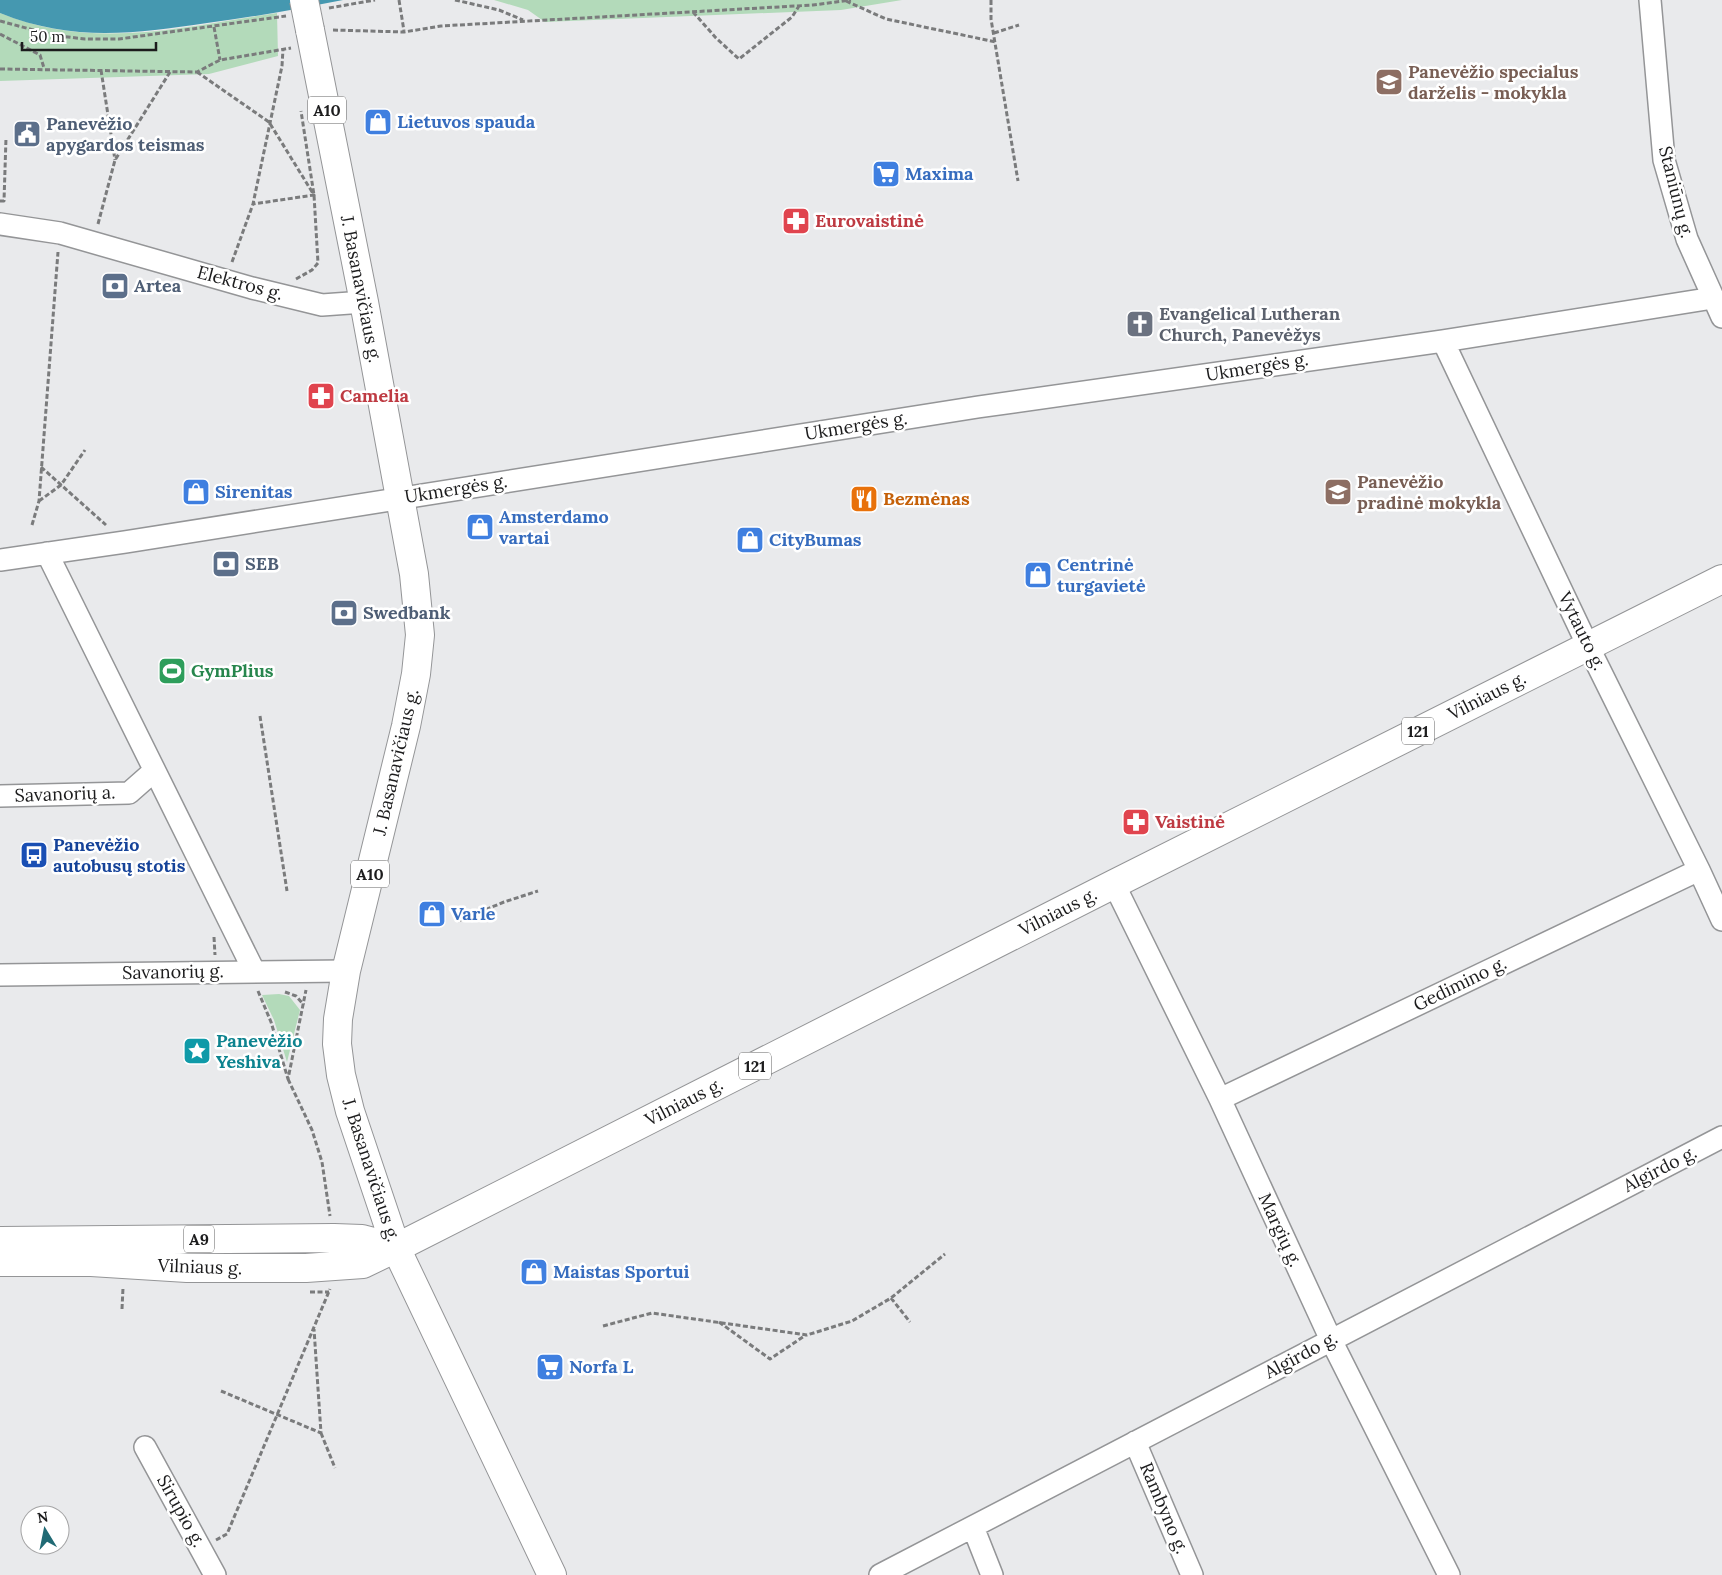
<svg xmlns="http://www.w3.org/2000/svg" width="1722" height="1575" viewBox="0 0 1722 1575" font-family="Lora,serif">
<rect width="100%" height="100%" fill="#e9eaec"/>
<path fill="#b3daba" d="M494,0H902L841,10L545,22L528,10Z
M0,13C94,51 181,27 277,13L278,56L209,74L0,81Z
M279,994L289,996L300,1010L287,1062L274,1020L262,995Z"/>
<path fill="#4598b0" d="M0,0H343C298,9 253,17 207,23C133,34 72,42 0,13Z"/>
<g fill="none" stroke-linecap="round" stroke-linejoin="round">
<defs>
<path id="street" d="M1650,0L1664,160L1687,239L1722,317
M0,224L60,233L252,288L322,305L364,302
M1443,341L1588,646L1699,870L1722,920
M47,553L254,971
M0,560L125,542L978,407L1443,341L1713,298
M0,796L129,793L154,771
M1114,884L1220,1099L1331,1340L1449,1575
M0,975L346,971
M1220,1099L1699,870
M1135,1442L1192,1575
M145,1447L215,1575
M973,1527L992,1575
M880,1575L1722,1137"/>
<path id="primary" d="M396,1248L1114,884L1722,579"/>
<path id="highway" d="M310,30L364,302L414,574L420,635L416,674L406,726L346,971L338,1019L337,1044L341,1075L350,1111L396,1248L552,1575
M0,1241L334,1238L362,1239L396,1248
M0,1262H91L187,1268H306L363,1264L396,1248"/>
</defs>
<use href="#street" stroke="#949597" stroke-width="24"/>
<use href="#primary" stroke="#949597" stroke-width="30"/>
<use href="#highway" stroke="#949597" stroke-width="30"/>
<path stroke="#7a7b7c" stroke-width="3" stroke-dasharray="5 2.5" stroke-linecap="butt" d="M399,0L404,31
M455,0L499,10L523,20
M991,0V19L1018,181
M846,1L886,19L996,42
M329,8L375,0
M693,12L716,38L739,59L792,17L799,6
M0,21L52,35L85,39H119L286,16
M214,27L220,60
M333,30L404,32L441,26L813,5L851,0
M994,33L1019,25
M0,34L40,55L44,68
M0,69L197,72L220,60L291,48
M101,70L115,160
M197,72L269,122L314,195L253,204
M0,201H4L6,138
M98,224L115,160L170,72
M232,262L253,204L282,66L283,49
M296,279L312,270L318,263L314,195L301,111
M41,467L106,525
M39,501L61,485L85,450
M32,525L39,501L58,252
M260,716L287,891
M458,921L504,902L538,891
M214,937L215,955
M258,991L271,1022L288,1079L306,990
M285,992L296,996L304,1005
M288,1079L312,1130L322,1162L330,1216
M310,1292H329
M891,1298L910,1322
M122,1309L123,1288
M719,1322L770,1359L806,1335
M603,1326L652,1313L807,1335L852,1321L891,1298L945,1254
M221,1391L321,1433L314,1329
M321,1433L335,1468
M216,1540L227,1534L330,1289"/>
<use href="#street" stroke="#fff" stroke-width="21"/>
<use href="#primary" stroke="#fff" stroke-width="28"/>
<use href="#highway" stroke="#fff" stroke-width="28"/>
<defs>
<path id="highway-bridge" d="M304,0L310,30"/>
</defs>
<use href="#highway-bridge" stroke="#949597" stroke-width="30" stroke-linecap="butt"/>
<use href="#highway-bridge" stroke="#fff" stroke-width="28"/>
</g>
<defs>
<symbol id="school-square" viewBox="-11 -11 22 22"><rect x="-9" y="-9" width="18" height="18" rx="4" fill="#8d6e63" stroke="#fff"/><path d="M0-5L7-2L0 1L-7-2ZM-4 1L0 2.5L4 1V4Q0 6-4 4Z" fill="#fff"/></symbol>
<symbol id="shop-square" viewBox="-11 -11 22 22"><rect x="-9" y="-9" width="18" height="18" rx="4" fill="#3f7fe0" stroke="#fff"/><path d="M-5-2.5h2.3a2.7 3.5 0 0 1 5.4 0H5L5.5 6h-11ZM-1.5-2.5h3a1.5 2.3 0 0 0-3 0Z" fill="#fff"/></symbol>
<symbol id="civic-square" viewBox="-11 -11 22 22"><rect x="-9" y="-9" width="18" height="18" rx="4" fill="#5c6f8a" stroke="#fff"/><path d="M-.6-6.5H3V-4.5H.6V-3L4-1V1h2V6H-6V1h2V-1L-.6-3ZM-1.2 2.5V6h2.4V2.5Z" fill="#fff"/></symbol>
<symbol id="supermarket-square" viewBox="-11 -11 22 22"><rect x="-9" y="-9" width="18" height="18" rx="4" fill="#3f7fe0" stroke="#fff"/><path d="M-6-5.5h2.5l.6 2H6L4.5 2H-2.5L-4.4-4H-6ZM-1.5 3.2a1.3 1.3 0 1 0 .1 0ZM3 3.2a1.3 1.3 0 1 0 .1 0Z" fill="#fff"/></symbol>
<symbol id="pharmacy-square" viewBox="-11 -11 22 22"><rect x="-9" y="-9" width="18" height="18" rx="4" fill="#e0444e" stroke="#fff"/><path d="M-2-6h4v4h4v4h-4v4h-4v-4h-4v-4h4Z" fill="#fff"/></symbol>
<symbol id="bank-square" viewBox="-11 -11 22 22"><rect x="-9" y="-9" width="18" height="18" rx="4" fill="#5c6f8a" stroke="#fff"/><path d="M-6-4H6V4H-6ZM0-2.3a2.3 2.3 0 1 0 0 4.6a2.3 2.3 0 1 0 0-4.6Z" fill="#fff"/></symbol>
<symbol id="church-square" viewBox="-11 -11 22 22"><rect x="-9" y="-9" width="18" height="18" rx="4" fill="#6b7280" stroke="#fff"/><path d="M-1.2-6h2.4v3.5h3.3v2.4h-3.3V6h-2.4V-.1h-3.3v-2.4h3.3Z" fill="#fff"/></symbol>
<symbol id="restaurant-square" viewBox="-11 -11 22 22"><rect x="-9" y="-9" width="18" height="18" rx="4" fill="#e8710a" stroke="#fff"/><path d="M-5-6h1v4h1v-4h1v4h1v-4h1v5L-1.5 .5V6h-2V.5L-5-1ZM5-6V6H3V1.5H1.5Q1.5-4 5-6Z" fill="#fff"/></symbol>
<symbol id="stadium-square" viewBox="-11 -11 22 22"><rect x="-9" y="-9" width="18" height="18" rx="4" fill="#2e9e5b" stroke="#fff"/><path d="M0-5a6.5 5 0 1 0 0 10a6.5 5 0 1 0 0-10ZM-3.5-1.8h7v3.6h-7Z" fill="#fff"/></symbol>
<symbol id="bus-square" viewBox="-11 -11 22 22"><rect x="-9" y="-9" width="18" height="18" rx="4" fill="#1a4fb4" stroke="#fff"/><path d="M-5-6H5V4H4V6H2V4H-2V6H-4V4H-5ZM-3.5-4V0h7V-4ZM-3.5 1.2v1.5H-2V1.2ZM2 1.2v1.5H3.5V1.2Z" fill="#fff"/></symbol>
<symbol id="sight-square" viewBox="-11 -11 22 22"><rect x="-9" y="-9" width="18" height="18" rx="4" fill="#0f9aa8" stroke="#fff"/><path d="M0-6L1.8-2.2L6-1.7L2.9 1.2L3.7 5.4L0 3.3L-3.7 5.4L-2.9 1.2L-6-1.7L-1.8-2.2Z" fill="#fff"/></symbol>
</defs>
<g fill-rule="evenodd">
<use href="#school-square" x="1373" y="66" width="32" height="32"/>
<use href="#shop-square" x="362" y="106" width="32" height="32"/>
<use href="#civic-square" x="11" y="118" width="32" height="32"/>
<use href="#supermarket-square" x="870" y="158" width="32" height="32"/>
<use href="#pharmacy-square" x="780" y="205" width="32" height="32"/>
<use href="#bank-square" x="99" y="270" width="32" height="32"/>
<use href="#church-square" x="1124" y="308" width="32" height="32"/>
<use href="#pharmacy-square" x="305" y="380" width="32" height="32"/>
<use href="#shop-square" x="180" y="476" width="32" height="32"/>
<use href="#school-square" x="1322" y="476" width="32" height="32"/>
<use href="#restaurant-square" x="848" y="483" width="32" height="32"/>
<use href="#shop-square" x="464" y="511" width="32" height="32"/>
<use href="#shop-square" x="734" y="524" width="32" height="32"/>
<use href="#bank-square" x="210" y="548" width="32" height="32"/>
<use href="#shop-square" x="1022" y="559" width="32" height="32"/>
<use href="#bank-square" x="328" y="597" width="32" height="32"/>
<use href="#stadium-square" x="156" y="655" width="32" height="32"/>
<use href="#pharmacy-square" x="1120" y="806" width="32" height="32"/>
<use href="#bus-square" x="18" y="839" width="32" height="32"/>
<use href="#shop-square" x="416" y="898" width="32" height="32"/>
<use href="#sight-square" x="181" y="1035" width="32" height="32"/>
<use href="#shop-square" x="518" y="1256" width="32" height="32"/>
<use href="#supermarket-square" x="534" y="1351" width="32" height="32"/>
</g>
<g text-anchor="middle" stroke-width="5" stroke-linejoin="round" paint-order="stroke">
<g fill="#fff" stroke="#606061" stroke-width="1">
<rect x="308" y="96.5" width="38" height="27" rx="4"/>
<rect x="1402" y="717.5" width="32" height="27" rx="4"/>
<rect x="351" y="860.5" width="38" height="27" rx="4"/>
<rect x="739" y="1052.5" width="32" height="27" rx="4"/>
<rect x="184" y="1225.5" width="30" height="27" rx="4"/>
</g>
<g font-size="16" font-weight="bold" fill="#1c1c1d">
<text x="327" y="116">A10</text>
<text x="1418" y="737">121</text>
<text x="370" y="880">A10</text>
<text x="755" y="1072">121</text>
<text x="199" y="1245">A9</text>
</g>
<g font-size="18" font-weight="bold" fill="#785e54" stroke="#fff" text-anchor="start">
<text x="1408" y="78">Panevėžio specialus<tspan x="1408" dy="21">darželis - mokykla</tspan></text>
<text x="1357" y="488">Panevėžio<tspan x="1357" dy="21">pradinė mokykla</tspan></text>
</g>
<g font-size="18" font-weight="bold" fill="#366cbe" stroke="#fff" text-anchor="start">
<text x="397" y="128">Lietuvos spauda</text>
<text x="905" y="180">Maxima</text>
<text x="215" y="498">Sirenitas</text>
<text x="499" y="523">Amsterdamo<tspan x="499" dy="21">vartai</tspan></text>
<text x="769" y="546">CityBumas</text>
<text x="1057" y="571">Centrinė<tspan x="1057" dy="21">turgavietė</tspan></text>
<text x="451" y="920">Varle</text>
<text x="553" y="1278">Maistas Sportui</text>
<text x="569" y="1373">Norfa L</text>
</g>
<g font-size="18" font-weight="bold" fill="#4e5e75" stroke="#fff" text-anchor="start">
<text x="46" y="130">Panevėžio<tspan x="46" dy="21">apygardos teismas</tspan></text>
<text x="134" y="292">Artea</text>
<text x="245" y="570">SEB</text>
<text x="363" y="619">Swedbank</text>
</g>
<g font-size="18" fill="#1c1c1d" stroke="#fff">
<text transform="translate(1676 192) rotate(76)" y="6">Staniūnų g.</text>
<text transform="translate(240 283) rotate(15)" y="6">Elektros g.</text>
<text transform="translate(361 289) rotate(79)" y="6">J. Basanavičiaus g.</text>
<text transform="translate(1257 367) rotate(-9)" y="6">Ukmergės g.</text>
<text transform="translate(856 426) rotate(-9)" y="6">Ukmergės g.</text>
<text transform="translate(456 489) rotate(-9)" y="6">Ukmergės g.</text>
<text transform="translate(1582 631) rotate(64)" y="6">Vytauto g.</text>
<text transform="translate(1487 696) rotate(-27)" y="6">Vilniaus g.</text>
<text transform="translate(396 762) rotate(-77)" y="6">J. Basanavičiaus g.</text>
<text transform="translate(65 794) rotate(-2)" y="6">Savanorių a.</text>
<text transform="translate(1058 912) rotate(-27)" y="6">Vilniaus g.</text>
<text transform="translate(173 972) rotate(-1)" y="6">Savanorių g.</text>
<text transform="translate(1460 984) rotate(-26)" y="6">Gedimino g.</text>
<text transform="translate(684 1102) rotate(-27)" y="6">Vilniaus g.</text>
<text transform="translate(1660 1169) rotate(-27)" y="6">Algirdo g.</text>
<text transform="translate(371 1170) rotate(72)" y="6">J. Basanavičiaus g.</text>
<text transform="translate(1280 1230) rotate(65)" y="6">Margių g.</text>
<text transform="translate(200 1267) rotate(2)" y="6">Vilniaus g.</text>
<text transform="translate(1301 1355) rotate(-28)" y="6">Algirdo g.</text>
<text transform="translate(1164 1508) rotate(67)" y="6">Rambyno g.</text>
<text transform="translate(181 1511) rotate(61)" y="6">Sirupio g.</text>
</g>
<g font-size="18" font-weight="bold" fill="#be3a42" stroke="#fff" text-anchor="start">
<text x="815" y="227">Eurovaistinė</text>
<text x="340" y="402">Camelia</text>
<text x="1155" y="828">Vaistinė</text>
</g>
<g font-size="18" font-weight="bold" fill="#5b616d" stroke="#fff" text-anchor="start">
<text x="1159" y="320">Evangelical Lutheran<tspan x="1159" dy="21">Church, Panevėžys</tspan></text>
</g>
<g font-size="18" font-weight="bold" fill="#c56008" stroke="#fff" text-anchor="start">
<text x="883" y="505">Bezmėnas</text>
</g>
<g font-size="18" font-weight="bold" fill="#27864d" stroke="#fff" text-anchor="start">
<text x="191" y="677">GymPlius</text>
</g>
<g font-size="18" font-weight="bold" fill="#164399" stroke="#fff" text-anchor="start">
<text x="53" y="851">Panevėžio<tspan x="53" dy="21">autobusų stotis</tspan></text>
</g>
<g font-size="18" font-weight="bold" fill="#0d838f" stroke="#fff" text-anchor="start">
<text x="216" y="1047">Panevėžio<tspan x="216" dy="21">Yeshiva</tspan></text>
</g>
</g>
<g transform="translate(45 1530) rotate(350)"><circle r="24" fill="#ffffff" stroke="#a4a4a5"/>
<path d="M0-4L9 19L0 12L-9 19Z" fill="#206a74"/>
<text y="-8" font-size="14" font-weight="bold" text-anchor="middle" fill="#1c1c1d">N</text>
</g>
<path d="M22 42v8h134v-8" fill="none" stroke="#1c1c1d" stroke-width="2.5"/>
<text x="30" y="42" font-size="15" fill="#1c1c1d" stroke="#ffffff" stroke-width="4" paint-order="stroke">50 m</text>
</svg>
